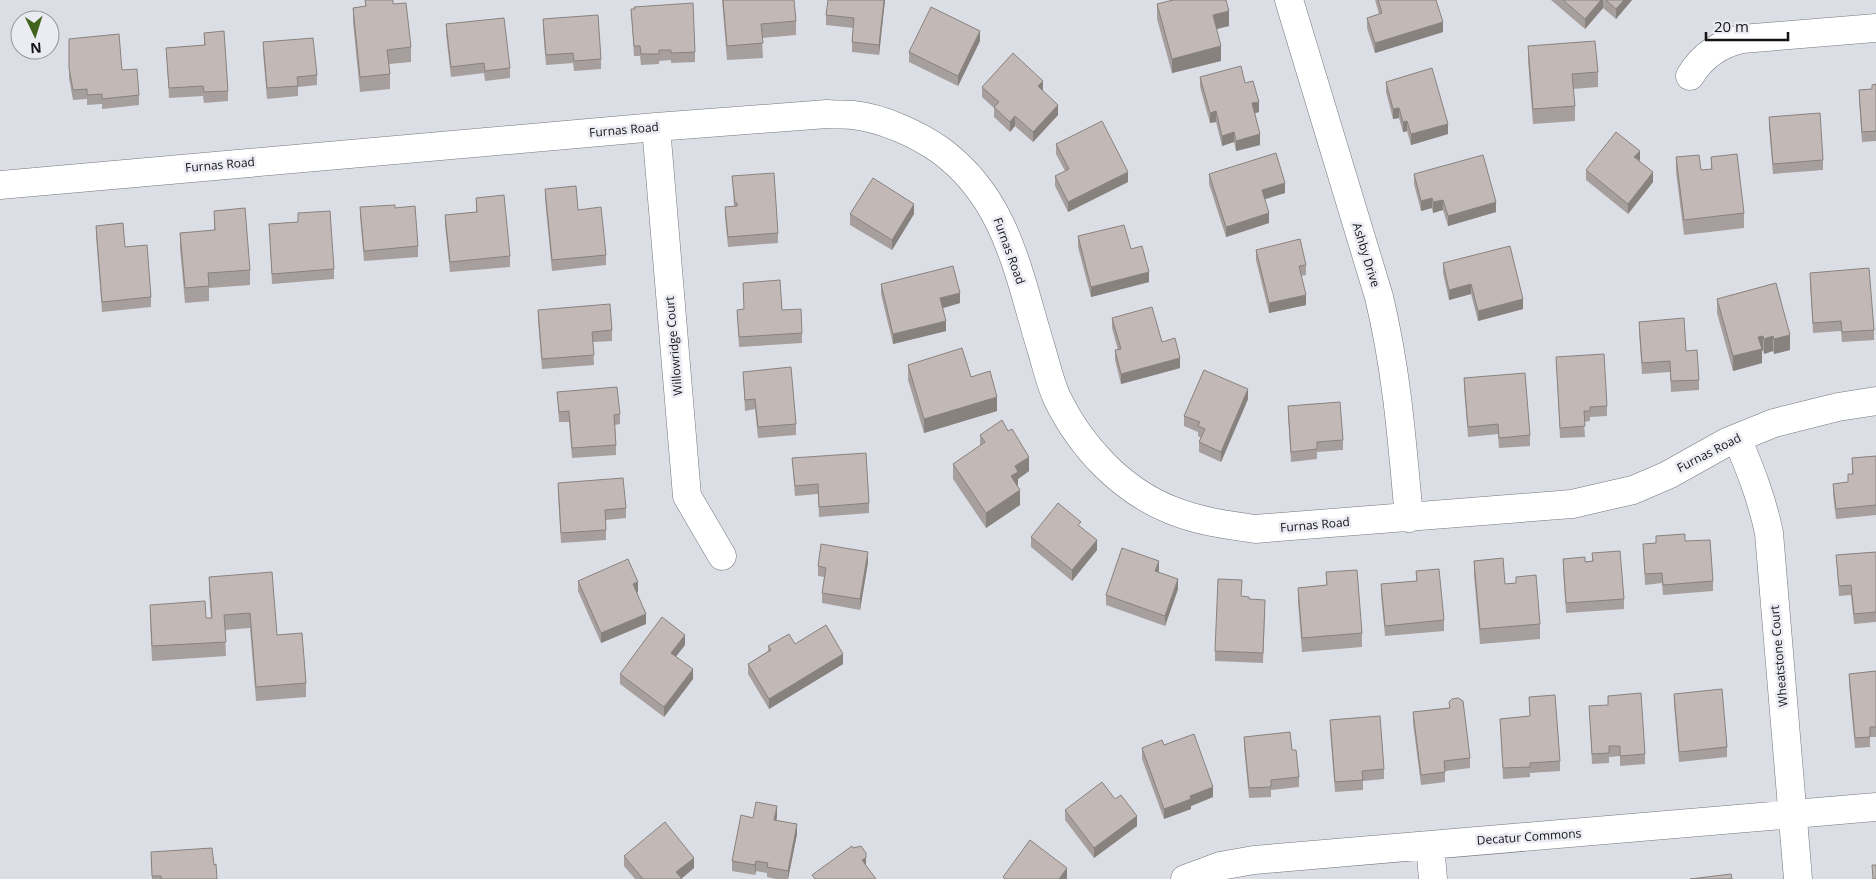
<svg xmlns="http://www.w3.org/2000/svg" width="1876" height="879" viewBox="0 0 1876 879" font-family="'Open Sans',sans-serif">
<rect width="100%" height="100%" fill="#dcdee6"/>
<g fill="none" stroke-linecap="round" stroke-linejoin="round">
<defs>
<path id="street" d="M1289,0L1379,297C1397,372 1402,441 1409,518
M1690,76C1702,56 1719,44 1742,39L1876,28
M656,127L687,496L722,556
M0,185L656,127L827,114C836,115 845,114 853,115C882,118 917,134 940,150C1007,199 1018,273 1041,348C1046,364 1050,383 1057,398C1080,446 1121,490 1171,510C1198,521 1226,525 1255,529L1572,504L1633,490L1668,475L1727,442L1774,423L1838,407L1876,401
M1737,438C1750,469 1762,499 1769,533L1798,879
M1430,845L1433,879
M1185,879L1220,866L1254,860L1876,807"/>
</defs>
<use href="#street" stroke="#75767e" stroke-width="29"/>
<use href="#street" stroke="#fff" stroke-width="28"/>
</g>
<path fill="#a79f9d" d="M365,0H393V4L411,47V62L389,64L390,74V89L360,92L353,22V8L365,6Z
M722,0H794L796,21V35L762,38L763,58L727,60Z
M885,0L879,55L852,52V42L853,28L826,25V15Z
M1375,0H1436L1443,32L1375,53L1367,28V18L1379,14Z
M1551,0H1632L1616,19L1603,8L1585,29Z
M1157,4L1229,26L1216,29L1221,61L1172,73L1157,19Z
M631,9L695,52V62L671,63V60L659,61V64L641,65L640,56H634Z
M543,19L601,59V69L574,71L573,63L546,65L543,29Z
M446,24L510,68V78L485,81L484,73L451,77L446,34Z
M204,33L228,91V101L204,103L203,96L169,98L166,48L204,45Z
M69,39L122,70L139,95V105L102,109V104L87,105V99L73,100L69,78Z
M980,41L958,86L909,62V52Z
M263,42L317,75V85L298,87V96L267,99L263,52Z
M1528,46L1598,72V87L1573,89L1575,106V121L1533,124L1528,61Z
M1200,77L1245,83L1259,112L1255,113L1260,145L1236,151L1234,142L1222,146L1216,122L1210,123L1200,87Z
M1386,82L1448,134L1411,145L1407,131L1403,132L1399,118L1393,119L1386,92Z
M1876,84V141L1862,142L1859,100V90L1872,89Z
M982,87L1043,91L1058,115L1033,142L1015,126L1010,132L994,117V108L982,97Z
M1769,117L1823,160V170L1773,174L1769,127Z
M1056,144L1128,182L1068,212L1055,186V176L1065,171L1056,154Z
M1676,157L1701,170L1711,169V157L1744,213V228L1684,235L1676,172Z
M1586,170L1653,182L1628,214L1586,180Z
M1209,174L1285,193L1265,199L1269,223L1226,237L1209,184Z
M1414,174L1496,212L1448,226L1443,210L1433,213L1432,208L1421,211L1414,184Z
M732,176L778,233V243L728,247L725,217V207L734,206Z
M545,189L578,210L606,255V265L552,271L545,199Z
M476,198L510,256V267L450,272L445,225V215L476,212Z
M360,207L395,208L418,246V257L364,261L360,217Z
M214,211L250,270V285L209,288V301L185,303L180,248V233L214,230Z
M298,213L334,269V279L272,284L269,224L298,222Z
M850,214H914L892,250L850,225Z
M96,226L125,247L151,297V307L102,312L96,236Z
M1078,236L1149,282L1091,297L1078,247Z
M1256,250L1306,265V275L1301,276L1306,305L1269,313L1256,260Z
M1443,263L1523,309L1478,321L1471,294L1449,300L1443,273Z
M1810,273L1874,330V340L1842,342L1841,331L1813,333L1810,283Z
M743,283L782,310L802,333V343L739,347L737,310L744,309Z
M1776,283L1790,350L1774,354L1773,351L1764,354L1763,350L1762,351V363L1733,371L1717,313V299Z
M881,284L960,303L942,308L946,331L893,344L881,294Z
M538,310L612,330V341L593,342L594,365L542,369L538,320Z
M1112,318L1180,368L1121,384L1115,360V350H1118L1112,328Z
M1639,322L1686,351L1699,380V390L1671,392L1670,372L1642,374L1639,332Z
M1556,357L1607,406V416L1590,417V421L1584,422L1585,437L1560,438Z
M908,365L971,377L997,411L924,433L908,380Z
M743,372L796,424V435L758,438L755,409L745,411Z
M1464,378L1530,435V446L1499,448L1498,434L1468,437L1464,388Z
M557,392L620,414V424L615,425L616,445V455L572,458L569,422H559Z
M1248,399L1221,462L1199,452V442L1201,438L1198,436V432L1184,426V416Z
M1288,406L1343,440V450L1317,452V459L1291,462L1288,417Z
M980,435L1029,471L1018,479V487L1020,505L986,528L953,479V464L980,446Z
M1876,456V515L1836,519L1833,494V484L1848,482V474H1852V458Z
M792,458L869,503V513L819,517L818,494L795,496Z
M558,483L626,508V518L606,520V540L561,543L558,493Z
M1081,527L1097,550L1072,581L1031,547V537Z
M1656,536L1685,541L1713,581V591L1663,595L1662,583L1645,585L1643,544L1656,543Z
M1876,552V622L1854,624L1851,595L1839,596L1836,555Z
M1592,553L1624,599V609L1566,613L1563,569V559L1585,562L1592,561Z
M1474,561L1505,584L1516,583V577L1540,624V639L1480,644L1474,575Z
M868,562L860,610L822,603V593L824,577L818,576V566Z
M1416,571L1444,620V631L1385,636L1381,594V584L1416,581Z
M1326,572L1362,633V647L1302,652L1298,602V588L1326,585Z
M209,577L277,635L306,683V697L256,701L250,628L225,630L226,656L152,661L150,619V605L206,618H211L209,592Z
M578,581L638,592L637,593L646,624L601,643L578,591Z
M1178,589L1165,626L1106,605V595Z
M1242,596L1249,599L1265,610L1263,663L1215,661V651Z
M795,644L843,664L769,709L748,674V664L768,651V646Z
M685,645L676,656L693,679L664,717L620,684V674Z
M1876,671V737H1870V747L1855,748L1849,684V674Z
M1674,694L1727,747V757L1679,762L1674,704Z
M1529,697L1560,761V771L1530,773V777L1503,779L1500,719L1530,716Z
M1449,702L1470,758V768L1445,771V782L1421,785L1413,723V712L1449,708Z
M1589,706L1645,754V764L1620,766V756L1609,757V763L1592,764Z
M1330,720L1384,769V779L1363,781V790L1335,792L1330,730Z
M1244,737L1292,750L1299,777V787L1271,790V797L1249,798L1244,747Z
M1142,748L1213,797L1191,806V809L1164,819L1142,759Z
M1115,799L1137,826L1094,858L1065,820V810Z
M777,817L776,820L797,834L788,879H776L767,877V873L756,871L755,875L732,871V861L753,818Z
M151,852L214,865L217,879H152Z
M624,856L694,868L682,878V879H635L624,866Z"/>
<path fill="#88827f" d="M884,0H885L879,55V45Z
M1601,0H1603V8L1585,29V19Z
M1624,0H1632L1616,19V9Z
M1229,11V26L1213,30V15Z
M1443,22V32L1375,53V43Z
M980,31V41L958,86V76Z
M1221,46V61L1172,73V59Z
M1043,81V91L1038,86Z
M1259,102V112L1252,114V103Z
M1058,105V115L1033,142V132Z
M1399,108V118L1393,119V109Z
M1216,111V122L1210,123V113Z
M1015,116V126L1010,132V122Z
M1407,121V131L1403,132V122Z
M1448,124V134L1411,145V134Z
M1234,132V142L1222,146V136Z
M1260,134V145L1236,151V141Z
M1640,151V161L1634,157Z
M1128,172V182L1068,212V202Z
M1653,172V182L1628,214V204Z
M1285,183V193L1262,200V190Z
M1432,198V208L1421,211V201Z
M1443,200V210L1433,213V202Z
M1496,202V212L1448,226V216Z
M914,204V214L892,250V240Z
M1269,213V223L1226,237V227Z
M1149,272V282L1091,297V287Z
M1471,284V294L1449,300V290Z
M960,293V303L940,309V298Z
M1306,295V305L1269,313V303Z
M1523,299V309L1478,321V311Z
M946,321V331L893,344V334Z
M1790,335V350L1774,354V339Z
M1763,336V350L1762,351V363L1733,371V356L1758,337Z
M1773,336V351L1764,354V339Z
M1180,358V368L1121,384V374Z
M1248,389V399L1221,462V452Z
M997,397V411L924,433V419Z
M1029,457V471L1018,479V486L1011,491V476L1015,466Z
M1020,490V505L986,528V513Z
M1097,540V550L1072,581V570Z
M868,552V562L860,610V599Z
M1159,561V571L1155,581V571Z
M1178,579V589L1165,626V616Z
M638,582V592L633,594V584Z
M646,614V624L601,643V633Z
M685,635V645L671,663V653Z
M843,654V664L769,709V699Z
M693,669V679L664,717V707Z
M1213,787V797L1191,806V809L1164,819V809L1190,796Z
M777,806V817L774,830V820Z
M1137,816V826L1094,858V848Z
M797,824V834L788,879V871Z
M866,853V868L862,860Z
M694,858V868L681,879L676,872Z
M756,861V871L755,875V865Z
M1067,868V879H1059Z"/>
<path fill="#c2b9b6" stroke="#88827f" d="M365,0H393V4L406,3L411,47L387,50L390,74L360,77L353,8L366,6Z
M723,0H794L796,21L761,24L763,43L727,46Z
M828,0H884L879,45L852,42L854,18L826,15Z
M1173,0H1226L1229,11L1213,15L1221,46L1172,59L1157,4Z
M1378,0H1436L1443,22L1375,43L1367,18L1382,13Z
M1563,0H1601L1585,19Z
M1606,0H1624L1616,9Z
M693,3L695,52L671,53V50H659V54H641L640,46H634L631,9H635L634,7Z
M931,7L980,31L958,76L909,52Z
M598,15L601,59L574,61L573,53L546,55L543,19Z
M504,18L510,68L485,71L484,63L451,67L446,24Z
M224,31L228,91L204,92L203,86L169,88L166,48L205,45L204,33Z
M119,34L122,70L137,69L139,95L102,99V94L87,95V89L73,90L69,68V39Z
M313,38L317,75L297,77L298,86L267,88L263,42Z
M1595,41L1598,72L1572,74L1575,106L1533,109L1528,46Z
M1013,53L1043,81L1038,86L1058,105L1033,132L1015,116L1010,122L994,107L999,102L982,87Z
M1241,66L1245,83L1253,81L1259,102L1252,103L1260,134L1236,141L1234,132L1222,136L1216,111L1210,113L1200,77Z
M1432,68L1448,124L1411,134L1407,121L1403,122L1399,108L1393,109L1386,82Z
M1876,84V131L1862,132L1859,90L1872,89V85Z
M1820,113L1823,160L1773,164L1769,117Z
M1102,121L1128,172L1068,202L1055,176L1069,169L1056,144Z
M1616,132L1640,151L1634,157L1653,172L1628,204L1586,170Z
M1276,153L1285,183L1262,190L1269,213L1226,227L1209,174Z
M1737,154L1744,213L1684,220L1676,157L1699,155L1701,170L1712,169L1711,157Z
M1483,155L1496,202L1448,216L1443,200L1433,202L1432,198L1421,201L1414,174Z
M774,173L778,233L728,237L725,207L737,206V203H735L732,176Z
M873,178L914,204L892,240L850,214Z
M576,186L578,210L601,207L606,255L552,260L545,189Z
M504,195L510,256L450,262L445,215L477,212L476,198Z
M395,205V208L415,206L418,246L364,251L360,207Z
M245,208L250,270L208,273L209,286L185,288L180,233L215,230L214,211Z
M330,211L334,269L272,274L269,224L298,222V213Z
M123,223L125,247L147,245L151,297L102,302L96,226Z
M1124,225L1131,249L1142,246L1149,272L1091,287L1078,236Z
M1300,239L1306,265L1299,266L1306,295L1269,303L1256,250Z
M1510,246L1523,299L1478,311L1471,284L1449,290L1443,263Z
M953,266L960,293L940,298L946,321L893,334L881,284Z
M1869,268L1874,330L1842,332L1841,321L1813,323L1810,273Z
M780,280L782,310L801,309L802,333L739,337L737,310L744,309L743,283Z
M1776,283L1790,335L1774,339L1773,336L1764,339L1763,336L1758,337L1762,349L1733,356L1717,299Z
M610,304L612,330L592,332L594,355L542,359L538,310Z
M1152,307L1162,342L1175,338L1180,358L1121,374L1115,350L1121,349L1112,318Z
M1684,318L1686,351L1697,350L1699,380L1671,381L1670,361L1642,363L1639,322Z
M962,348L971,377L990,371L997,397L924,419L908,365Z
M1604,354L1607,406L1590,407V411H1584L1585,426L1560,428L1556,357Z
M791,367L796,424L758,427L755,399L745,400L743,372Z
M1204,370L1248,389L1221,452L1199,442L1205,429L1198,426L1200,422L1184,416Z
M1525,373L1530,435L1499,438L1498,424L1468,427L1464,378Z
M617,387L620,414L614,415L616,445L572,448L569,411L559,412L557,392Z
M1340,402L1343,440L1317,442V449L1291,452L1288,406Z
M1002,420L1008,431L1012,429L1029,457L1015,466L1018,472L1011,476L1020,490L986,513L953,464L985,442L980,435Z
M866,453L869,503L819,507L818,484L795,486L792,458Z
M1876,456V505L1836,509L1833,484L1848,482V474H1853L1852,458Z
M623,478L626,508L605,510L606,530L561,533L558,483Z
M1058,503L1081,522L1078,525L1097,540L1072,570L1031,537Z
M1685,534V541L1710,540L1713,581L1663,585L1662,573L1645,574L1643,544L1656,543V536Z
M821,544L868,552L860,599L822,593L826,568L818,566Z
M1122,548L1159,561L1155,571L1178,579L1165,616L1106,595Z
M1620,551L1624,599L1566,603L1563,559L1585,557V562L1593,561L1592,553Z
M1876,552V612L1854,614L1851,585L1839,586L1836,555Z
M1503,558L1505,584L1516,583V577L1536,575L1540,624L1480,629L1474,561Z
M628,559L638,582L633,584L646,614L601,633L578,581Z
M1439,569L1444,620L1385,626L1381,584L1417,581L1416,571Z
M1357,570L1362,633L1302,638L1298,588L1327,585L1326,572Z
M272,572L277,635L302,633L306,683L256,687L250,613L224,615L226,642L152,646L150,605L205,601L206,618H212L209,577Z
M1218,579L1242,580L1241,596L1249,597V599L1265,600L1263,653L1215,651Z
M662,617L685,635L671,653L693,669L664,707L620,674Z
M826,625L843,654L769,699L748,664L771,650L768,646L789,634L795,644Z
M1876,671V727H1870V737L1855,738L1849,674Z
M1722,689L1727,747L1679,752L1674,694Z
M1641,693L1645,754L1620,756V746H1609V753L1592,754L1589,706L1608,705V696Z
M1555,695L1560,761L1530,763V767L1503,768L1500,719L1530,716L1529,697Z
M1458,698L1463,701L1470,758L1444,761L1445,772L1421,775L1413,712L1450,708L1449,702L1452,699Z
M1380,716L1384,769L1362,771L1363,780L1335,782L1330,720Z
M1290,732L1292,750H1296L1299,777L1271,780V787L1249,788L1244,737Z
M1194,734L1213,787L1190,796L1191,799L1164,809L1142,748L1162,740L1164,745Z
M1102,782L1115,799L1121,795L1137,816L1094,848L1065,810Z
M756,802L777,806L774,820L797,824L788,871L767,867L768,863L756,861L755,865L732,861L741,815L753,818Z
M665,822L694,858L676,872L682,879H643L624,856Z
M1030,840L1067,868L1059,879H1005L1003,877Z
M852,846L853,848L861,846L866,853V858L862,860L876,879H815L812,875Z
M212,848L214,865L216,864L217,879H161V876H152L151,852Z
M1872,865H1876V879H1873Z
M1731,874L1732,879H1690Z"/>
<g text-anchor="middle" stroke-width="5" stroke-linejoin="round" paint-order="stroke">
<g font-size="12" fill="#131316" stroke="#eaebf3">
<text transform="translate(624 130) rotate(-5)" y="4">Furnas Road</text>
<text transform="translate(220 165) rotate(-5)" y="4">Furnas Road</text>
<text transform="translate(1009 251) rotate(70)" y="4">Furnas Road</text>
<text transform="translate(1366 255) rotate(73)" y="4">Ashby Drive</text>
<text transform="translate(674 346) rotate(-95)" y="4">Willowridge Court</text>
<text transform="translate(1709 453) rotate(-27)" y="4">Furnas Road</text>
<text transform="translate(1315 525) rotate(-5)" y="4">Furnas Road</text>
<text transform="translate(1779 656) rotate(-95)" y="4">Wheatstone Court</text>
<text transform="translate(1529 837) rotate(-4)" y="4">Decatur Commons</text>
</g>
</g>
<g transform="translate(35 35) rotate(176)"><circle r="24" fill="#eaebf3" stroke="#94959b"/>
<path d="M0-4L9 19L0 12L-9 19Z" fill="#41641c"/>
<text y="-8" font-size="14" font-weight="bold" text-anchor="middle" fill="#131316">N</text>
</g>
<path d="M1706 32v8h82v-8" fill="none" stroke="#131316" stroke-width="2.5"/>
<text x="1714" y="32" font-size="15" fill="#131316" stroke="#eaebf3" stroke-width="4" paint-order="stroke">20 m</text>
</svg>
